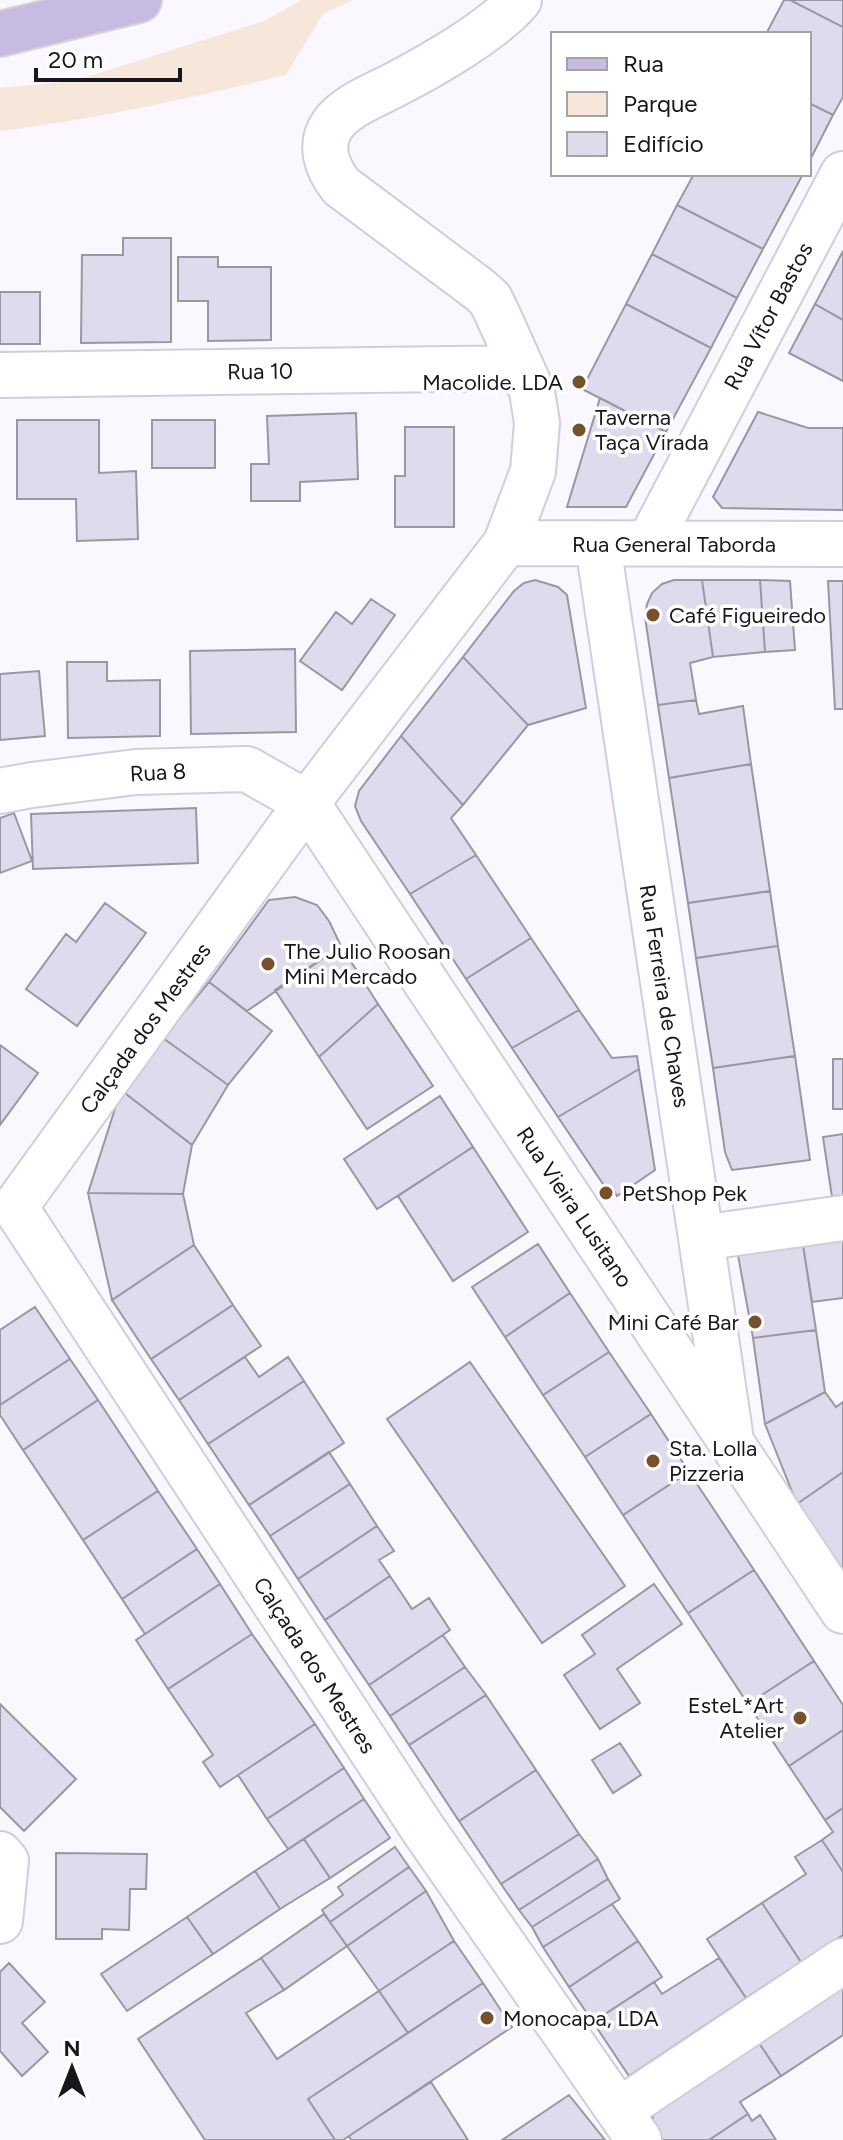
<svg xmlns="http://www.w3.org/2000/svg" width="843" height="2140" viewBox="0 0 843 2140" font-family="Figtree,sans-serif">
<rect width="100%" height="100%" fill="#faf7fe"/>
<path fill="#f6e7da" d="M302,0H353L323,14L286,75C191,98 97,119 0,131V88L74,81L264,21Z"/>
<path fill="#e0dbec" stroke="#9b96a6" stroke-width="2" d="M784,0H790L843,27V97L833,115L809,103V34H766Z
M790,0H843V27Z
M809,103L833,115L809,162Z
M694,174H803L763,249L677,205Z
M677,205L763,249L737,298L652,254Z
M123,238H171V342L81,343L82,255H123Z
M843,251V320L815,304Z
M652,254L737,298L711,348L626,304Z
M178,257H218V267H271V340L208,341V301H178Z
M0,292H40V344H0Z
M626,304L711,348L666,432L582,389Z
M815,304L843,320V381L789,353Z
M600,398L666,432L626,507H567Z
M758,412L808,428H843V510L722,508L713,497Z
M356,413L358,479L300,482V501H251V464H269L267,416Z
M17,420H99V473L136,471L138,539L77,541L76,499H17Z
M152,420H215V468H152Z
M405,427H454V527H395V476H405Z
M535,580L558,587L567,595L586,708L528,725L463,657L514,591L524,583Z
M674,580H702L713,657L690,663L696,700L658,705L645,617L647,604L652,593L662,584Z
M702,580H760L765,652L713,657Z
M760,580L790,581L795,650L765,652Z
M828,581H843V709H835Z
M371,599L395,615L342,690L300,661L336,612L352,624Z
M295,649L296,732L191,734L190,651Z
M463,657L528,725L463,805L401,736Z
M67,662H107V681L160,680V736L68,738Z
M39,671L45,736L0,740V674Z
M696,700L699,714L743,706L751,764L669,778L658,705Z
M401,736L463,805L451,818L476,855L410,894L361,821L355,806L359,791Z
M751,764L770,891L688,903L669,778Z
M196,808L198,863L33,869L31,814Z
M14,813L32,861L0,873V818Z
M476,855L531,938L466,979L410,894Z
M770,891L778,946L696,958L688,903Z
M295,897L317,905L329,921L341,946L247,1011L209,982L269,900Z
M105,903L146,933L77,1026L26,989L66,934L76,942Z
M531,938L579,1010L512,1048L466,979Z
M341,946L378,1004L319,1057L275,990Z
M778,946L795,1056L713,1068L696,958Z
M209,982L272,1031L228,1085L163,1038Z
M378,1004L433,1086L367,1129L319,1057Z
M579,1010L612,1058L637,1056L639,1069L558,1117L512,1048Z
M163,1038L228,1085L192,1145L121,1090Z
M0,1045L38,1073L0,1125Z
M795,1056L810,1160L732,1170L725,1152L713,1068Z
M833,1059H843V1109H833Z
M639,1069L655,1170L617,1196L613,1189L609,1193L558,1117Z
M121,1090L192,1145L183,1194L88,1193Z
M440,1096L473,1147L377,1209L344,1159Z
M843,1134V1196L832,1197L823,1137Z
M473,1147L528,1232L453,1281L398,1196Z
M88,1193L183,1194L194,1245L112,1300Z
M843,1240V1298L812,1302L803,1245Z
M538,1244L570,1293L505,1337L472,1287Z
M194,1245L233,1305L151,1359L112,1300Z
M803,1245L816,1330L753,1338L738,1255Z
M570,1293L609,1352L543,1395L505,1337Z
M233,1305L261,1346L179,1400L151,1359Z
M35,1307L70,1359L0,1405V1330Z
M816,1330L825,1392L765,1424L753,1338Z
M609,1352L651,1414L585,1457L543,1395Z
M245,1357L259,1377L288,1357L304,1381L208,1444L179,1400Z
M70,1359L98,1400L23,1450L0,1415V1405Z
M470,1362L625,1586L542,1643L387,1419Z
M304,1381L344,1443L249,1505L208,1444Z
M825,1392L836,1407L843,1402V1472L797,1504L765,1424Z
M98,1400L158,1491L83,1540L23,1450Z
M651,1414L689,1472L623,1515L585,1457Z
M329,1452L350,1484L270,1536L249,1505Z
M689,1472L754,1570L688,1613L623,1515Z
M843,1472V1567L840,1568L797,1504Z
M350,1484L377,1526L298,1579L270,1536Z
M158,1491L197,1549L122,1599L83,1540Z
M377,1526L394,1551L379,1560L390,1576L325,1620L298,1579Z
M197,1549L220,1584L145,1634L122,1599Z
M754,1570L814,1661L748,1704L688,1613Z
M390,1576L412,1609L429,1598L450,1630L369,1685L325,1620Z
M220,1584L252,1634L168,1689L136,1640Z
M654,1584L682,1624L617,1669L640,1703L600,1729L564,1675L595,1654L582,1635Z
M252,1634L315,1724L220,1787L203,1762L213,1755L168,1689Z
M443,1635L465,1667L390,1716L369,1685Z
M814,1661L843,1705V1730L789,1766L748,1704Z
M465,1667L486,1695L409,1745L390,1716Z
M486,1695L536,1770L459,1821L409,1745Z
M0,1704L76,1779L24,1831L0,1807Z
M315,1724L344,1768L267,1819L238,1775Z
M843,1730V1808L825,1820L789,1766Z
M620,1743L641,1775L613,1793L592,1760Z
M344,1768L364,1799L288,1849L267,1819Z
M536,1770L579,1834L501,1884L459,1821Z
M364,1799L390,1838L330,1878L304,1839Z
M843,1808V1872L822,1840L833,1832L825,1820Z
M579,1834L598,1859L519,1910L501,1884Z
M304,1839L330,1878L280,1909L255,1871Z
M822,1840L843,1872V1935L801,1962L762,1903L806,1874L795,1857Z
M395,1847L409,1867L330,1922L322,1910L343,1895L338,1887Z
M56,1853L147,1854L146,1889H130L129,1930L102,1929V1939H56Z
M598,1859L608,1879L532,1927L519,1910Z
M409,1867L426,1891L347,1946L330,1922Z
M255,1871L280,1909L213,1954L187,1917Z
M608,1879L620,1899L543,1947L532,1927Z
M426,1891L454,1941L379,1991L347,1946Z
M762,1903L801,1962L746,1998L707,1939Z
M612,1904L638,1941L569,1987L543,1947Z
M324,1914L347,1946L284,1990L261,1958Z
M187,1917L213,1954L127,2011L101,1974Z
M454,1941L483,1983L408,2033L379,1991Z
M638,1941L662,1977L593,2022L569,1987Z
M261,1958L284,1990L246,2013L277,2059L379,1991L408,2033L308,2099L335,2140H205L138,2039Z
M719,1958L746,1998L629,2076L593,2022L654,1982L662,1994Z
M9,1963L45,2002L22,2023L48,2052L22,2076L0,2051V1972Z
M837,1981L843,1990V2035L781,2076L755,2037Z
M483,1983L512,2027L343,2140H335L308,2099Z
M755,2037L781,2076L740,2102L748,2114L709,2140H662L652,2124L655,2102Z
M431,2082L468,2140H351L349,2136Z
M569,2095L605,2140H502Z
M748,2114L752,2121L760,2115L776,2140H709Z"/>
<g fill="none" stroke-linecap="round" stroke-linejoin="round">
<defs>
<path id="minor" d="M519,0C494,30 431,66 396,84C376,95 347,105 333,124C318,145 327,168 341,186L480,290L490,299L496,311L532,391L537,423L533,471L506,543L307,803L15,1207L423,1829L639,2140
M0,375L520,368
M506,543L843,544
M649,543L843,174
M598,545L730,1433
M0,791L32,785L136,772L247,769L307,803L843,1611
M701,1238L843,1218
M0,1854L6,1861L0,1921
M620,2110L843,1961"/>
<path id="primary" d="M0,34L139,0"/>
</defs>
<use href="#minor" stroke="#d2ccdd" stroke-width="48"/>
<use href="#primary" stroke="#d6d5d6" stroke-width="48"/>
<use href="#minor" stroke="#fff" stroke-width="44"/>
<use href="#primary" stroke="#c8bbe1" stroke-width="44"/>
</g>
<g fill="#76512c" stroke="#fff" stroke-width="3">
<circle cx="579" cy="382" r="8"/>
<circle cx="579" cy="430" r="8"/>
<circle cx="653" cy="615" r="8"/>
<circle cx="268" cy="964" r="8"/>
<circle cx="606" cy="1193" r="8"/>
<circle cx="755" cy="1322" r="8"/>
<circle cx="653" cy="1461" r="8"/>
<circle cx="800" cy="1718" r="8"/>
<circle cx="487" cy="2018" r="8"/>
</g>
<g text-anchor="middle" stroke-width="7" stroke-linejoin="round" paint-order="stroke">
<g font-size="22" fill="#19171d" stroke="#fff">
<text transform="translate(768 316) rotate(-62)" y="8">Rua Vítor Bastos</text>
<text transform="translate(260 371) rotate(-1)" y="8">Rua 10</text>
<text x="674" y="552">Rua General Taborda</text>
<text transform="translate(158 772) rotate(-3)" y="8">Rua 8</text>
<text transform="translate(665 996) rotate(81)" y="8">Rua Ferreira de Chaves</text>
<text transform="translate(145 1028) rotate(-54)" y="8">Calçada dos Mestres</text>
<text transform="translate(575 1207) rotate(56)" y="8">Rua Vieira Lusitano</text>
<text transform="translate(315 1665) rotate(57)" y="8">Calçada dos Mestres</text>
</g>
<g font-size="22" fill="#19171d" stroke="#fff" text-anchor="start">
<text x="563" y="390" text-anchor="end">Macolide. LDA</text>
<text x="595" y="425">Taverna<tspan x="595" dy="25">Taça Virada</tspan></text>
<text x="669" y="623">Café Figueiredo</text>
<text x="284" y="959">The Julio Roosan<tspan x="284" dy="25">Mini Mercado</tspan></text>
<text x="622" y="1201">PetShop Pek</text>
<text x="739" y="1330" text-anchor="end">Mini Café Bar</text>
<text x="669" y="1456">Sta. Lolla<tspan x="669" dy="25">Pizzeria</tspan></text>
<text x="784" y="1713" text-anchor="end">EsteL*Art<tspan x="784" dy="25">Atelier</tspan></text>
<text x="503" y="2026">Monocapa, LDA</text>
</g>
</g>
<rect x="551" y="32" width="260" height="144" fill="#ffffff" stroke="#a3a2a5" stroke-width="2"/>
<rect x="567" y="58" width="40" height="12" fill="#c8bbe1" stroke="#a3a2a5" stroke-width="2"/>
<text x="623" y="72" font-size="24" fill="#19171d">Rua</text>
<rect x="567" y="92" width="40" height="24" fill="#f6e7da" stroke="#a3a2a5" stroke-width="2"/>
<text x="623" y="112" font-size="24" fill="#19171d">Parque</text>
<rect x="567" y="132" width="40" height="24" fill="#e0dbec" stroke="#a3a2a5" stroke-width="2"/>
<text x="623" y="152" font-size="24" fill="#19171d">Edifício</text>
<g transform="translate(72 2068)" stroke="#ffffff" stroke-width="6" paint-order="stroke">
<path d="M0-6L14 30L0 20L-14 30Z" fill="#19171d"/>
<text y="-12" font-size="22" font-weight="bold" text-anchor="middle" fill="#19171d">N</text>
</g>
<path d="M36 68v12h144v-12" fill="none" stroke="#19171d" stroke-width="4"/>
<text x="48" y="68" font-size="24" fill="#19171d" stroke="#ffffff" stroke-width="6" paint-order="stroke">20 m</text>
</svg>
